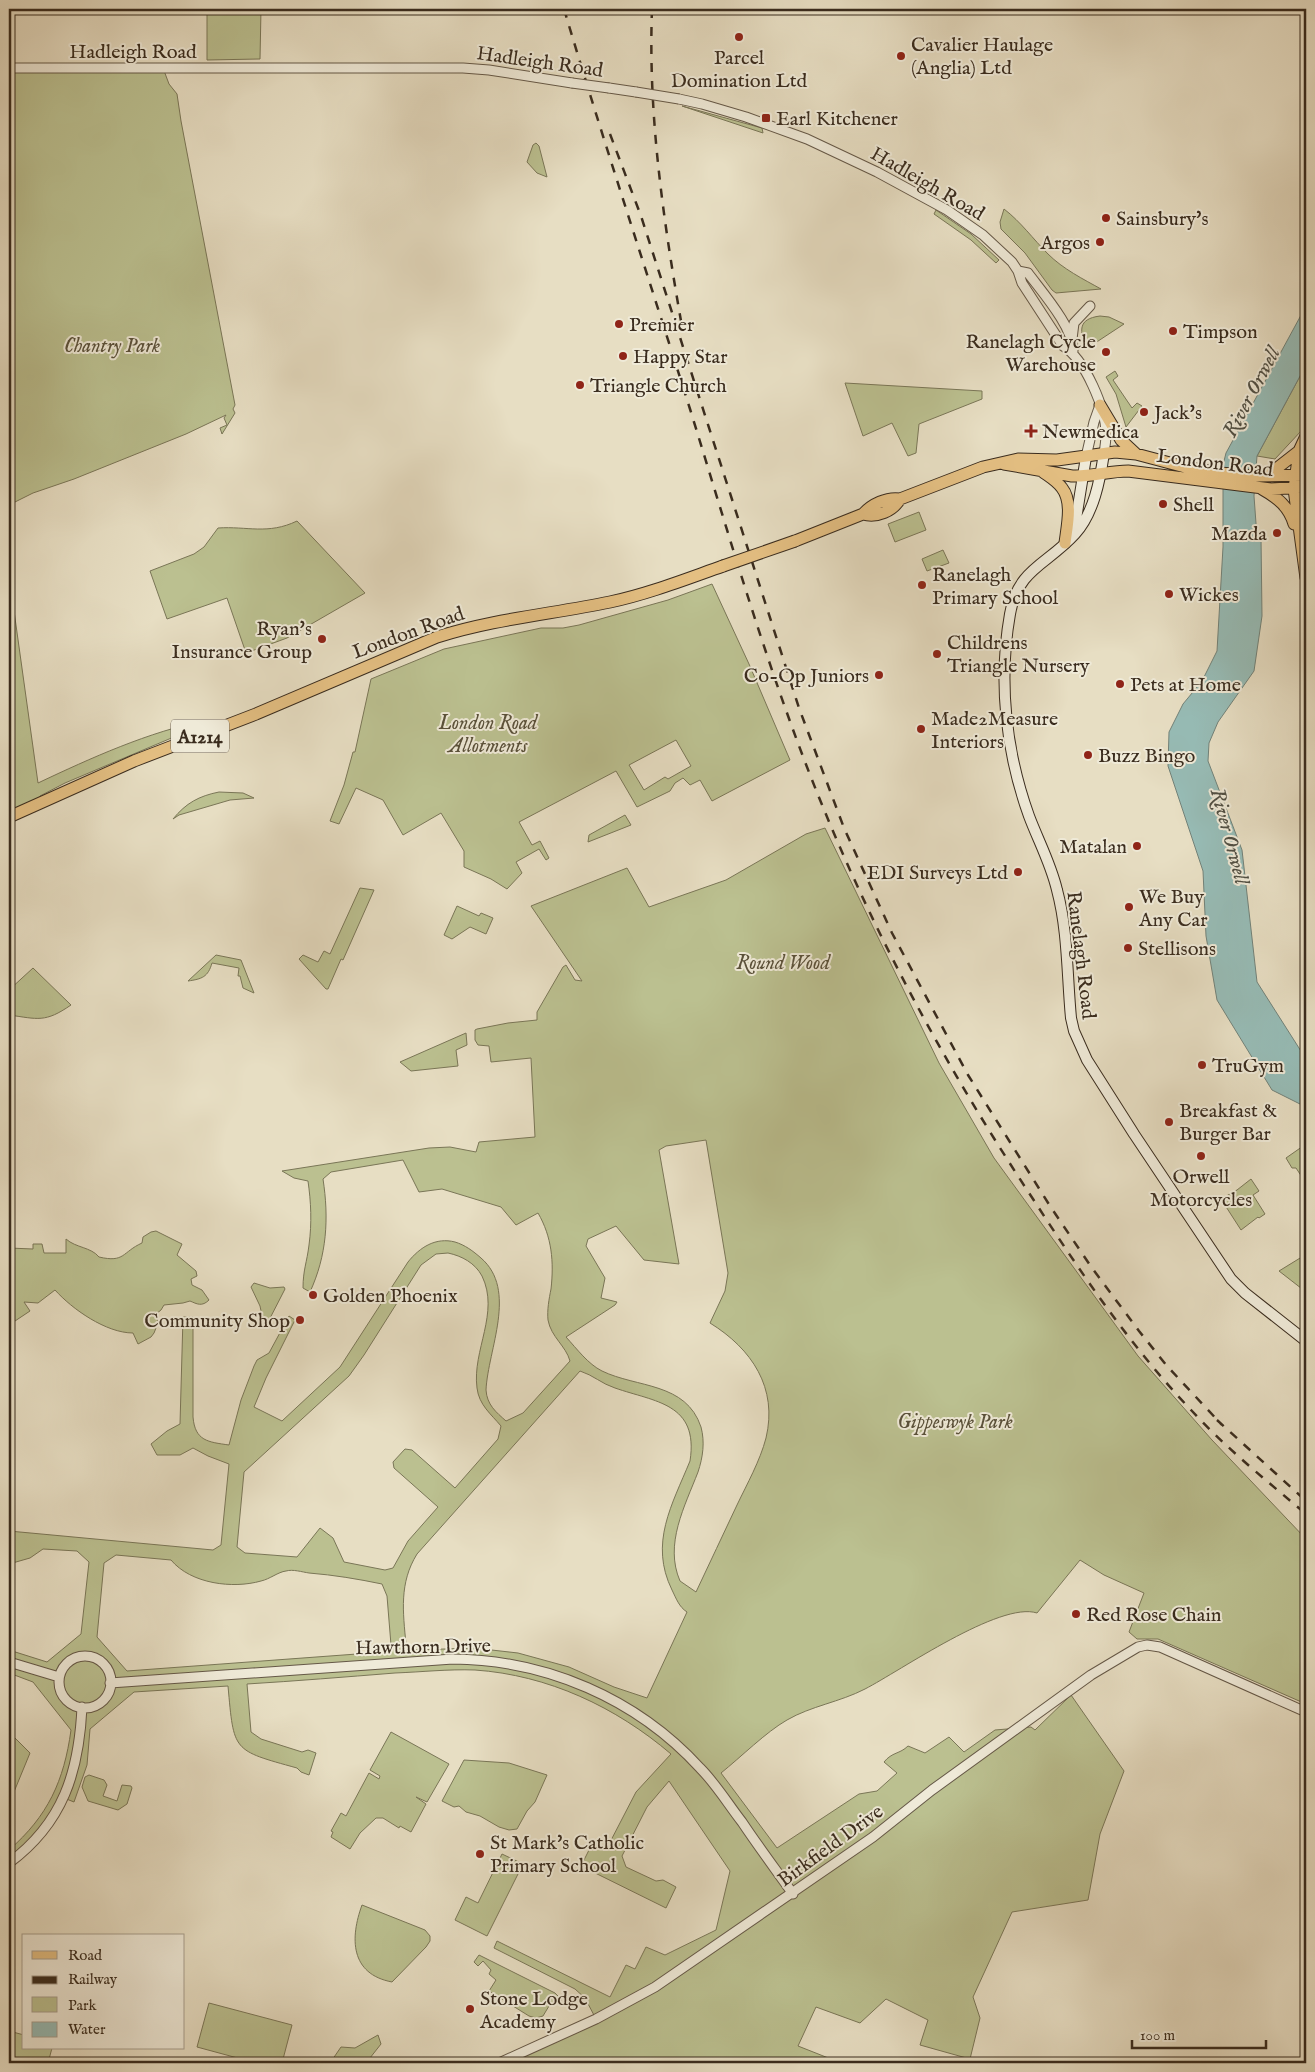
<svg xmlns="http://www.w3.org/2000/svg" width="1315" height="2072" viewBox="0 0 1315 2072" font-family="'IM FELL English',serif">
<rect width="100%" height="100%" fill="#e7dec3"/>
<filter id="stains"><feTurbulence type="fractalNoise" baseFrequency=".004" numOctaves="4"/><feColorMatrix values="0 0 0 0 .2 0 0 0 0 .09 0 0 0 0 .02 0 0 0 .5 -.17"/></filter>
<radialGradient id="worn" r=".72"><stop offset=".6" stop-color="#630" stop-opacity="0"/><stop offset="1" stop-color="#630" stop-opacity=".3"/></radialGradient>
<path fill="#bbc090" stroke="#7a7657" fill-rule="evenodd" d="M197,9H261L260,59L207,60V12L197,11Z
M9,68H163L169,84L177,94L181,121L235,405L233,409L235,413L222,434L220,428L227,425L224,418L226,415L186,434L74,479L33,493L9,505Z
M682,106L762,128L763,133Z
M536,143L539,146L547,177L537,173L527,162L533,145Z
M1004,209C1021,222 1033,239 1048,254C1063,269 1083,279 1101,289L1056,293L1052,290L1025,253L1001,229L1000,222Z
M936,210L971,234L999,260L996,263L971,240L934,214Z
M1100,316L1109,317L1124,324L1086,349C1080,331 1077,319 1100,316Z
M1306,365V418L1302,430L1275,459L1257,456Z
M1115,371L1118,376L1113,380L1132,408L1137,403L1142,406L1126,427L1116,394L1106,377Z
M845,383L982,391V399L919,424L916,453L908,456L892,423L863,436Z
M919,512L926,530L895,542L888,524Z
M297,521L365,593L287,638L246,653L227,598L167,619L150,571L194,554L204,547L218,528C247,526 268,535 297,521Z
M943,550L949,563L927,571L922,559Z
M9,575L38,783C91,758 148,732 207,720V723L65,783L40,796V804L9,817Z
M712,584L749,664L790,760L712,801L700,780L690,785L683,778L675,783L670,791L637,807L616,771L519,822L532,845L540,841L549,858L546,860L539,849L516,862L522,873L507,889L491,879L464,867V851L441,813L403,835L383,800L356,788L339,824L330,821L344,785L353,752H355L371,679L444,649L541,628H563L579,625L668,600ZM676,740L691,766L668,779L665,777L644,790L629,765Z
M219,792L243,793L254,798L230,800L179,815L173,819C186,803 199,796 219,792Z
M625,815L631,825L588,842L589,835Z
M825,828L939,1063L994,1158L1138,1356L1212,1440L1306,1539V1704L1158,1639H1137L1129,1632L1144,1593L1104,1575L1080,1560L1037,1613C1000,1601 900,1671 865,1689C840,1702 811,1706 787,1720C766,1732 741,1757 721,1773L777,1848L859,1794L877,1791L897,1773L884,1762C892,1752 900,1754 908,1746L925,1753L949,1737L964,1752L995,1730L1031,1727L1035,1730L1071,1695L1124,1771L1100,1834L1088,1900L1012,1912L973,1997L980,2018L970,2059L920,2045L928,2020L886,1999L860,2023L816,2007L798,2046L841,2063H500L596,2019L585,1998L575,1989L494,1948L497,1941L610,1997L626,1965L635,1969L646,1947L665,1955L716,1930L730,1871L669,1781L647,1807L622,1856L626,1867L656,1881L663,1880L676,1887L666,1908L581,1866L591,1846L598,1849L607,1848L636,1792L671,1754C616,1707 548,1675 475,1670C448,1669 422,1672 395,1673C345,1677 296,1681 247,1684L251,1732L261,1739L302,1752L308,1750L316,1753L309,1775L301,1772L297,1768C232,1750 234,1752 228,1686L134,1692L90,1729L87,1765L74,1802L64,1798L58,1809L9,1863V1850C48,1816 64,1781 71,1730L33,1682L9,1673V1650L47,1662L81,1634L89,1562L77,1551L43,1549L30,1558L9,1564V1531L213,1550L221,1545L229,1464L208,1456L193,1448L180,1455H157L151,1444L167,1431L180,1424L183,1317H193V1417C195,1441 208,1442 229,1445L241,1400L254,1366L257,1360L269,1353L289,1316L295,1320L266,1378L254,1407L282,1421L340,1367L408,1262C420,1247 436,1237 455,1242C465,1245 473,1251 481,1258C518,1290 488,1349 486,1390C487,1405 496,1412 506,1421L523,1413L570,1361C566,1346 551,1337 548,1320C547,1310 549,1299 551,1289C554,1262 552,1237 538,1213L516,1225L501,1207L442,1189L419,1192L403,1160L331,1172L323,1179C329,1218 327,1255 310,1292L303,1288C303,1270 307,1262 309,1245C312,1223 311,1202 308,1181L294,1178L282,1171L429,1148L450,1147L476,1152L479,1142L535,1137L531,1058L491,1062L489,1046L478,1045L475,1040V1030L477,1029L508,1023L537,1020V1012L563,967L566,965L575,980L582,981L531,906L627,868L649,907L726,880L806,834ZM706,1140L728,1273L725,1291L710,1323C752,1349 778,1388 766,1438C760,1461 747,1484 737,1505C723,1534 710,1563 696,1592L680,1581C664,1544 685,1506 698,1472C703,1457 705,1442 701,1427C686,1382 637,1388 602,1371C588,1364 577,1349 566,1337L615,1305L617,1302L601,1298L605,1278L586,1246L588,1239L616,1226L644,1260L679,1264L659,1150L666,1146ZM448,1253C462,1256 475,1263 482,1276C500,1313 472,1350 477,1388C479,1405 491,1414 501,1426L498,1439L455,1488L412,1450L405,1449L393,1462L394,1468L438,1507L408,1541L393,1568L385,1570L344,1562L333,1538L320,1528L297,1557L245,1553L237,1547L244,1472L349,1376L364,1355L421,1265L436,1254ZM580,1371C593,1375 602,1384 615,1388C655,1402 699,1403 690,1461C672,1505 649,1543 672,1590C676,1598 679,1607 687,1612L647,1698L614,1687L569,1667L518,1653L474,1648L415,1650L406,1644C403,1612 399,1583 417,1554ZM116,1555L171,1560C191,1584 233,1589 261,1581C270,1579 278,1572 286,1571C293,1569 302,1572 309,1573C334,1575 358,1579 382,1584L387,1596L391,1645L384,1652L127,1671L97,1637L104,1563Z
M360,888L374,890L343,960L341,959L328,989H326L299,959L303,955L318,962L324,951L330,954Z
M457,906L479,916L481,913L493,918L486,934L470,927L452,939L444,935Z
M216,955L241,960L254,993L243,988L240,976H238L239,968L212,963C208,977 202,979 188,981Z
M33,968L71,1005C45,1023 38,1019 9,1015V990Z
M466,1033L467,1045L456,1050L458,1066L411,1071L400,1062Z
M1306,1144V1183L1296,1168H1292L1286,1158Z
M1251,1179L1259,1191L1253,1195L1265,1214L1259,1218L1258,1217L1241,1230L1221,1199L1237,1190Z
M156,1231L182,1244L177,1255L196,1271L197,1276L191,1279L192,1285L202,1290L209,1300C202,1307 197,1304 190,1301L183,1303L164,1305L161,1310L156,1314L158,1323L154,1333L151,1337L138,1344L133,1333C106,1333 72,1309 55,1290L38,1303L24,1302L30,1311L9,1325V1248L33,1249V1244H42L44,1253H66V1239C76,1248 91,1247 99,1257C125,1263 122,1252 142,1243L143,1237L151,1232Z
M1305,1255L1306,1256V1292L1279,1271Z
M254,1283L270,1288L284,1287L285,1289L266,1326L264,1325L260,1306L251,1287Z
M9,1732L30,1753L9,1804Z
M391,1732L449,1764L427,1802L416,1797L426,1804L411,1832L400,1826L399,1828L383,1818H376L360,1833L350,1849L331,1837L333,1832L331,1831L341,1813L346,1816L369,1773L379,1779L380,1776L370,1770Z
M464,1760L509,1763L547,1775L535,1802L527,1811L517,1829L509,1830L499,1827L480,1816L466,1812L459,1806L454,1807L442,1801Z
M89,1775L104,1780L107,1785L103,1796L117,1801L122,1785L131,1786L132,1788L127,1804L118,1810L88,1801L82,1787L85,1777Z
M502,1854L523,1864L487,1936L455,1920L466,1897L478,1903Z
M362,1905L425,1930L430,1936V1941L426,1947L392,1982C350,1974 350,1938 362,1905Z
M479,1955L555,1993L562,2000L549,2006L543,2016L536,2018L529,2016L489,1991L496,1980L489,1974L491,1970L483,1961L478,1966L474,1962Z
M209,2003L292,2025L282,2063H256L197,2047Z
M9,2031L24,2035V2048H52L48,2063H9Z
M378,2035L381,2044L366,2063H330L341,2047L355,2048Z"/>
<path fill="#97bcb6" stroke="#728279" d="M1306,306V365L1257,456L1254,496L1257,537L1261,538L1262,616L1254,671L1218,722L1209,743L1208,761L1242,850L1257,982L1306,1059V1107L1272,1090L1217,1000L1206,936L1203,871L1168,766L1169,732L1183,704L1202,681L1217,651L1223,547V465L1226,453Z"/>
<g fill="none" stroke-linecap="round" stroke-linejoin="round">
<defs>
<path id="tertiary" d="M9,68H463L489,70L572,83
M609,88L636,92
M679,99L702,104L746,117L807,139L877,172L947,210L983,235L1012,262L1018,271L1022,283L1063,346C1085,359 1106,409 1106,434C1106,440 1105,447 1104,453
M1018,271L1028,273C1042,292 1074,328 1073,351
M1072,339L1074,323L1090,306
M1086,457L1094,422L1100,405
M59 1682a26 26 0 1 1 52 0a26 26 0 1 1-52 0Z
M9,1662L59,1677
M110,1683L453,1659C546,1660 636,1698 700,1768C716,1784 728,1804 742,1822C758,1846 776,1870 793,1894
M9,1863C63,1823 79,1772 82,1707
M499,2063L596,2019L655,1987L873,1837L932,1790L1091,1675L1138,1647L1147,1645L1160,1647L1306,1712"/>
<path id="secondary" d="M1104,453C1100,480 1094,513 1075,534C1047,565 1018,568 1010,614C998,682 1006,752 1029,816C1038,840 1051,864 1057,890C1068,931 1067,976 1071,1018L1074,1031L1087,1060L1134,1134L1231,1279L1245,1293L1306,1341
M1069,536L1076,519L1086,457"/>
<path id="primary" d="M1100,405L1121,440L1136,454
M1299,451L1294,489L1306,578
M1004,464L1072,476C1091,477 1109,471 1128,471L1271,489L1306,487
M1043,472C1050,477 1057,481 1062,488C1073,502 1067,526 1065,543
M1267,476L1299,451L1306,436
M1262,489C1278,498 1289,507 1294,524
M863,514C877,518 893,511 900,499
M1304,526L1306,502
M795,541L863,514C872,504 887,497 900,499L983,467L1018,459L1057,460L1115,452L1136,454L1185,467L1220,473L1255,476L1306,475
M9,817L134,761L256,714L437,637C493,619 552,614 610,602C648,594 686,579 723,566"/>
</defs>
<use href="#tertiary" stroke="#655847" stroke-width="11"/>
<use href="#secondary" stroke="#3a2c1e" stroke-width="12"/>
<use href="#primary" stroke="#3a2c1e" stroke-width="13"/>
<use href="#tertiary" stroke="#efead8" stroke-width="9"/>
<use href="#secondary" stroke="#efead8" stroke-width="10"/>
<use href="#primary" stroke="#e4bf82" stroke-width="11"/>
<path stroke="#3a2c1e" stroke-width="2.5" stroke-dasharray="9 9" stroke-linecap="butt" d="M564,9C604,143 648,276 690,409C727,529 762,650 807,767C866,920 943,1063 1033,1199C1081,1273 1131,1347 1192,1411C1227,1449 1267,1481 1306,1514
M652,9C648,114 663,218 681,321
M610,134L641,216L799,708L844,828L892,933L968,1075L1050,1206L1092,1268L1139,1331L1167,1366L1222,1425
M1217,1420L1306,1501"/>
<defs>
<path id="tertiary-bridge" d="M572,83L609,88
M636,92L679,99"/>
<path id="primary-bridge" d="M723,566L795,541"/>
</defs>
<use href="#tertiary-bridge" stroke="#655847" stroke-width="11" stroke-linecap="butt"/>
<use href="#primary-bridge" stroke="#3a2c1e" stroke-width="13" stroke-linecap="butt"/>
<use href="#tertiary-bridge" stroke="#efead8" stroke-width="9"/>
<use href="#primary-bridge" stroke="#e4bf82" stroke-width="11"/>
</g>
<g fill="#8f2418" stroke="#efead8" stroke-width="2">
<circle cx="739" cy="37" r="5"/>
<circle cx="901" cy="56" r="5"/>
<rect x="761" y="113" width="10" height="10" rx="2.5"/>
<circle cx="1106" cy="218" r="5"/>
<circle cx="1100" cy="242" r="5"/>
<circle cx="619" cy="324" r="5"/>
<circle cx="1173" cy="331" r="5"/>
<circle cx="1106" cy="352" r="5"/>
<circle cx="623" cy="356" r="5"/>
<circle cx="580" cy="385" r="5"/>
<circle cx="1144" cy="412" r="5"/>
<path d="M1028.5 423.5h5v5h5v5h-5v5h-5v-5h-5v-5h5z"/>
<circle cx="1163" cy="504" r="5"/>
<circle cx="1277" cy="533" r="5"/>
<circle cx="922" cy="585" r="5"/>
<circle cx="1169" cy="594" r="5"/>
<circle cx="322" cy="639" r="5"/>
<circle cx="937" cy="654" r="5"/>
<circle cx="879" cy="675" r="5"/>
<circle cx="1120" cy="684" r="5"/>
<circle cx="921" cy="729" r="5"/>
<circle cx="1088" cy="755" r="5"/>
<circle cx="1137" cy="846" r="5"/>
<circle cx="1018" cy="872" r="5"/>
<circle cx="1129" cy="907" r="5"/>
<circle cx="1128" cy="948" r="5"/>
<circle cx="1202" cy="1065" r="5"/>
<circle cx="1169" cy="1122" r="5"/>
<circle cx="1201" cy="1156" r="5"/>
<circle cx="313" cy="1295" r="5"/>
<circle cx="300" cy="1320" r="5"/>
<circle cx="1076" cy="1614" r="5"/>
<circle cx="480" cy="1854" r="5"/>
<circle cx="470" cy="2009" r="5"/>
</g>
<g text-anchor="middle" stroke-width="4" stroke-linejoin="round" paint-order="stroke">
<rect fill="#efead8" stroke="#706556" stroke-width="1" x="171" y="719.5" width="58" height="33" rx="4"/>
<g font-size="19" font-weight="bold" fill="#3a2c1e">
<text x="200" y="743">A1214</text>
</g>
<g font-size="20" fill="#3a2c1e" stroke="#efead8" text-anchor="start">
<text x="911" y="51">Cavalier Haulage<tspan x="911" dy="23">(Anglia) Ltd</tspan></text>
<text x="739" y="64" text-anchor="middle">Parcel<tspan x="739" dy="23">Domination Ltd</tspan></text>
<text x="776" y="125">Earl Kitchener</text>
<text x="1116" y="225">Sainsbury's</text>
<text x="1090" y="249" text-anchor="end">Argos</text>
<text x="629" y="331">Premier</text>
<text x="1183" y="338">Timpson</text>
<text x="1096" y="348" text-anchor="end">Ranelagh Cycle<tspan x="1096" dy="23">Warehouse</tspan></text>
<text x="633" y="363">Happy Star</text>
<text x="590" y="392">Triangle Church</text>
<text x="1154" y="419">Jack's</text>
<text x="1042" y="438">Newmedica</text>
<text x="1173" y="511">Shell</text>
<text x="1267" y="540" text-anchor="end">Mazda</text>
<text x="932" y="581">Ranelagh<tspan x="932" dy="23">Primary School</tspan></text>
<text x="1179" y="601">Wickes</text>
<text x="312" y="635" text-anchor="end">Ryan's<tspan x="312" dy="23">Insurance Group</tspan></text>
<text x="947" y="649">Childrens<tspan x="947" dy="23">Triangle Nursery</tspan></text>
<text x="869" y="682" text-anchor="end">Co-Op Juniors</text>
<text x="1130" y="691">Pets at Home</text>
<text x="931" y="725">Made2Measure<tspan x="931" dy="23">Interiors</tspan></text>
<text x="1098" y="762">Buzz Bingo</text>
<text x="1127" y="853" text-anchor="end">Matalan</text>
<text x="1008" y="879" text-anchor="end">EDI Surveys Ltd</text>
<text x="1139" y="903">We Buy<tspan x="1139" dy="23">Any Car</tspan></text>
<text x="1138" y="955">Stellisons</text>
<text x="1212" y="1072">TruGym</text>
<text x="1179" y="1117">Breakfast &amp;<tspan x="1179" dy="23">Burger Bar</tspan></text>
<text x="1201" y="1183" text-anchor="middle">Orwell<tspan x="1201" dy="23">Motorcycles</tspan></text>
<text x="323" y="1302">Golden Phoenix</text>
<text x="290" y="1327" text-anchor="end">Community Shop</text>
<text x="1086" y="1621">Red Rose Chain</text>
<text x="490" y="1849">St Mark's Catholic<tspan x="490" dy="23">Primary School</tspan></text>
<text x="480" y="2005">Stone Lodge<tspan x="480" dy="23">Academy</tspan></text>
</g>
<g font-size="20" fill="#3a2c1e" stroke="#efead8">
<text x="133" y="58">Hadleigh Road</text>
<text transform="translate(540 61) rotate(8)" y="7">Hadleigh Road</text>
<text transform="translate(928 183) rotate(30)" y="7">Hadleigh Road</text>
<text transform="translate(1215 462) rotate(7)" y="7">London Road</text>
<text transform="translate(408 632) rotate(-20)" y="7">London Road</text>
<text transform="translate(1082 955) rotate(83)" y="7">Ranelagh Road</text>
<text transform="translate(423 1646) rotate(-1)" y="7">Hawthorn Drive</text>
<text transform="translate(830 1845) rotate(-36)" y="7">Birkfield Drive</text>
</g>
<g font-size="20" font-style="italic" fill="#5a513a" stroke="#efead8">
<text x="112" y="352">Chantry Park</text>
<text x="488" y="729">London Road<tspan x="488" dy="23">Allotments</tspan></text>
<text x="783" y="969">Round Wood</text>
<text x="955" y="1428">Gippeswyk Park</text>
</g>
<g font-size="21" font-style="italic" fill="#515044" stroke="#efead8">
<text transform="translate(1251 392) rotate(-62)" y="7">River Orwell</text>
<text transform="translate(1230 836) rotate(75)" y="7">River Orwell</text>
</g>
</g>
<rect width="1315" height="2072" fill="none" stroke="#e7dec3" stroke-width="30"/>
<rect x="10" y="10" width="1295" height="2052" fill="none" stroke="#3a2c1e" stroke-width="2.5"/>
<rect x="15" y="15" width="1285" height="2042" fill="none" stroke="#3a2c1e"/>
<rect x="22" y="1934" width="162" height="115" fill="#efead8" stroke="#a79e8e"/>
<rect x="32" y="1951" width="25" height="8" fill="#e4bf82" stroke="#a79e8e"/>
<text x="68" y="1960" font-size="15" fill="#3a2c1e">Road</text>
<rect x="32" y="1976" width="25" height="8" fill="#3a2c1e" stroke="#a79e8e"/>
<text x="68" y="1984" font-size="15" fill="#3a2c1e">Railway</text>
<rect x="32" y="1997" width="25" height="15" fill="#bbc090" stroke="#a79e8e"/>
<text x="68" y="2010" font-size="15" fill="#3a2c1e">Park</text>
<rect x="32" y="2022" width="25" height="15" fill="#97bcb6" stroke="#a79e8e"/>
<text x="68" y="2034" font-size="15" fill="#3a2c1e">Water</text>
<path d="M1132 2040v8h134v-8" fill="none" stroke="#3a2c1e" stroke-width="2.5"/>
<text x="1140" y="2040" font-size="15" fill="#3a2c1e" stroke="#efead8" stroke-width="4" paint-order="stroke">100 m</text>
<rect width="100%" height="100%" filter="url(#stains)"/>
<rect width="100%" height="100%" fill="url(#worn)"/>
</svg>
